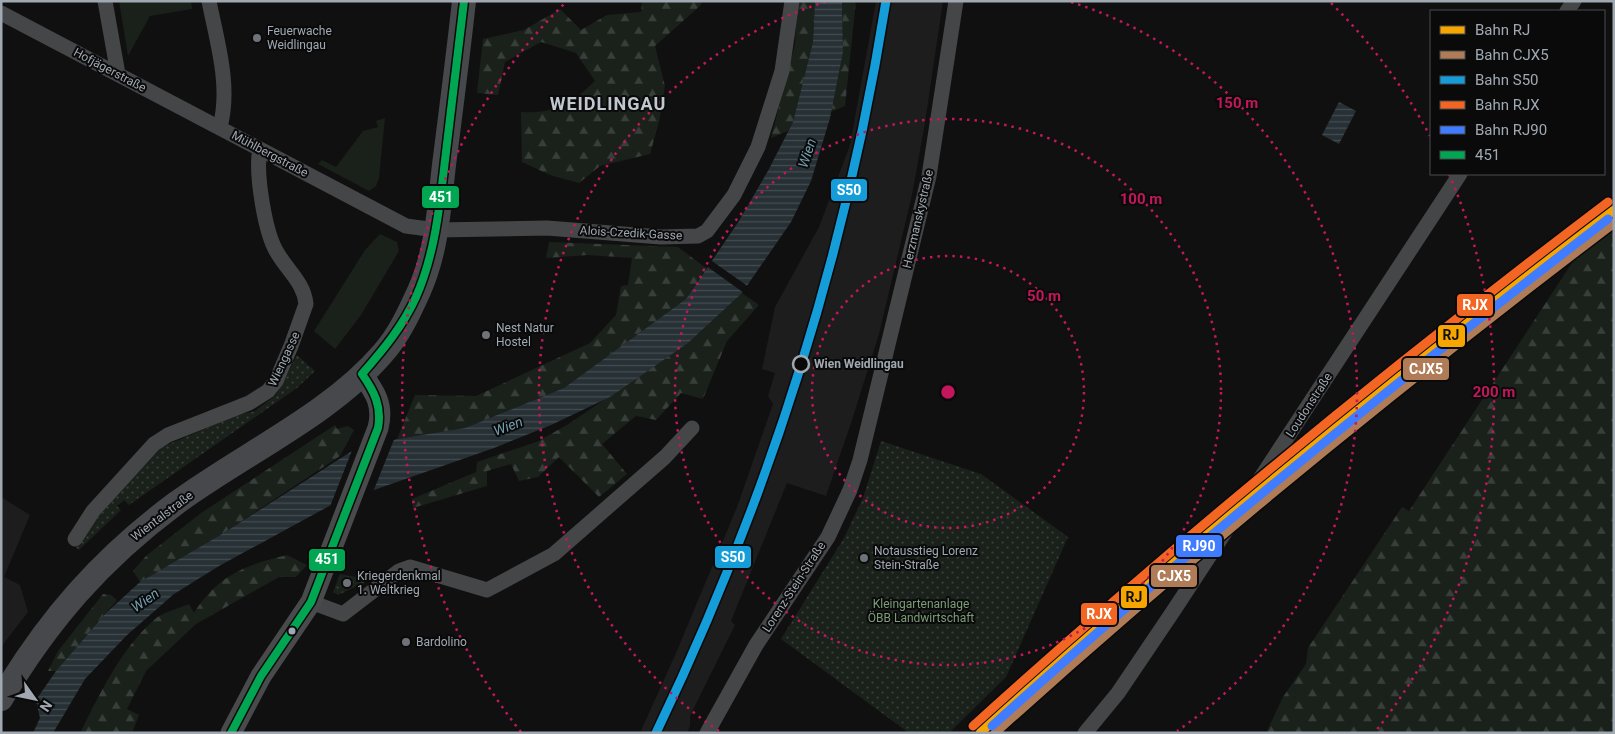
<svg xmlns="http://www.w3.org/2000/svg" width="1615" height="734" viewBox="0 0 1615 734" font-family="Roboto,sans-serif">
<defs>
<pattern id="forest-firs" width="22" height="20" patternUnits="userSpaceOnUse" patternTransform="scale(1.25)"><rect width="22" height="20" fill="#1a201a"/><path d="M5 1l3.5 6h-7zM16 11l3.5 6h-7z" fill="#383e39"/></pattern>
<pattern id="garden-dots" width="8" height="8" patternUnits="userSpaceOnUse" patternTransform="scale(1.25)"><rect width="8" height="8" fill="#1a201a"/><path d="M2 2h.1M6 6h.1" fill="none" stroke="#383e39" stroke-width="1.8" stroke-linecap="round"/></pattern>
<pattern id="water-rules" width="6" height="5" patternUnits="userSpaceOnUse" patternTransform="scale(1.25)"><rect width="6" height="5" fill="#273135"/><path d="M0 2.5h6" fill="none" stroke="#434c50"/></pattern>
</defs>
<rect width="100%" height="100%" fill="#101010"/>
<path fill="#1d1d1e" d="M876,1H943L925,123L912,195L879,334L852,420L826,496L787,483L731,621L735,625L690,716V726L687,733H640L676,653L737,507L773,404L768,396L775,373L762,369L775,307L819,227L850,145Z
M1,497L30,515L4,577L20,585L28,612L1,647Z"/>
<path fill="#1a201a" d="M119,1H191L192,9L150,16L128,56Z
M385,118L379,178L376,186L369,191L318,164L322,160L336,167L363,131L378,127L376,121Z
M380,234L397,242L399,251L361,315L335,349L314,331L365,250Z"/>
<path fill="url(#forest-firs)" d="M642,1H701V5L655,46L665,86L659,122L650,154L600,166L579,183L550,175L522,162L521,112C555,114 571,104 595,81L576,53L541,42L505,62L498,95L477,93L483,39L524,30L560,9L581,30L607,15L641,12Z
M797,1H815L813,42L793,122L788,131L771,138L795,44Z
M842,1H856L845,106L831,112L843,52Z
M1614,199V733H1266L1283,697L1306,664L1308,648L1402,507L1409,511Z
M549,242L678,247L706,268L686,299L564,388L465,428L397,439L415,395L476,396L590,343L616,315L621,286L628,285L632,258L588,255L546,258Z
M742,293L759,305L727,341L703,399L681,393L656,420L636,416L602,444L627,474L599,497L559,457L538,477L519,481L511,464L487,471V486L413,508L412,499L476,472L477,462L539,441L570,423L688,343Z
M335,425L337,429L348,426L354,430L340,456L222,534L140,582L133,571L146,556L201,513Z
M287,555L307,565L296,577H279L196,624L146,671L127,709L139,715L132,733H80C100,694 120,650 154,620C162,612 178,609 189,604L194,613C217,576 245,565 287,555Z
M103,594L111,595L117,600L56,671H48L58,651Z"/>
<path fill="url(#garden-dots)" d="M297,355L315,371L297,388L129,505L124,500L117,506L121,510L79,550L76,548L99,513L162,447L237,415L255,411L276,395Z
M881,441L981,474L1068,537L1006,677L949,733H909L781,639L844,538L863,498Z
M340,574L367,579L368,581L338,595L333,592Z"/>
<path fill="url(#water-rules)" d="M815,1H842L843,52L830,118L811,181L791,222L742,293L688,343L610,397L551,425L494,448L331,505L219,566L174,594L127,635L85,679L53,733H33L40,718L36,700L56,671L106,613L140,582L222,534L352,451L397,439L465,428L564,388L686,299L739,221L769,169L793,122L813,42Z
M1339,102L1356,111L1339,144L1322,135Z"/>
<path fill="#101010" d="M709,259L749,287L744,293L705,265Z
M395,437L373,492L329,509L353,448Z"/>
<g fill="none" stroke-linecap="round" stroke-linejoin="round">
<path stroke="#444648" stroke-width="15" d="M105,1L118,74
M209,1C217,42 231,86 220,127
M1567,11L1574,1
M1,13L406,226L436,230L547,228L661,237L698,236L707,231L734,195L758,147L782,71L792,1
M75,539L93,511L154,444L168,435L249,403L268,391L276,381L291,346L306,304C304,283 288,271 278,254C265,235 255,172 260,149
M311,602L343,614L399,571L410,567L487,590L554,554L665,457L692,428
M707,733L756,645L828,537L850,490L860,460L929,176L956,1
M1085,733L1118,693L1174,610L1460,174"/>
<path stroke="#484a4c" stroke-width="21" d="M231,733L261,676L311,602L378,428C384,405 375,392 362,374"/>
<path stroke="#46484b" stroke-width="24" d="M1,699C48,620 101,559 175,504C241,455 330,415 383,353C399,335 409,313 419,291C437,251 439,208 444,165C451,110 458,56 464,1"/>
<defs>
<path id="bus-1" d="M362,374C383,350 403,326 416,297C436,252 440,201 446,152C452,102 458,52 464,1
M231,733L261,676L311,602L378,428C382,406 374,391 362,374"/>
</defs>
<use href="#bus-1" stroke="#0a0a0b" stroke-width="11"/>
<use href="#bus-1" stroke="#00a651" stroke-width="8"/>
<defs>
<path id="rail-1" d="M980,733C1183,549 1395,376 1614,210"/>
<path id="rail-2" d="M995,733C1194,553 1401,385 1614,223"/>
<path id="rail-3" d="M656,733C767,502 846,254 886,1"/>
<path id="rail-4" d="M973,726C1177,541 1389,368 1608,202"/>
<path id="rail-5" d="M992,726C1190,547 1397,381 1608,219"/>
</defs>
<use href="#rail-1" stroke="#0a0a0b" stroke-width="12"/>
<use href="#rail-2" stroke="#0a0a0b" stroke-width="12"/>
<use href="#rail-3" stroke="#0a0a0b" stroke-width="12"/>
<use href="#rail-4" stroke="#0a0a0b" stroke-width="12"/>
<use href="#rail-5" stroke="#0a0a0b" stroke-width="12"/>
<use href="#rail-1" stroke="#f7a600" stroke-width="9"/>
<use href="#rail-2" stroke="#b07c57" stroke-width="9"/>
<use href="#rail-3" stroke="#159dd9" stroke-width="9"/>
<use href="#rail-4" stroke="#f26522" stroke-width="9"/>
<use href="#rail-5" stroke="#407cff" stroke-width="9"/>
</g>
<g fill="none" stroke="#c2185b" stroke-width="2.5" stroke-dasharray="2.5 5">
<circle cx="948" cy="392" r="136"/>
<circle cx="948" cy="392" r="273"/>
<path d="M719 731A409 409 0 0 1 825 2M1071 2A409 409 0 0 1 1177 731"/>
<path d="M521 732A546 546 0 0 1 565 3M1331 3A546 546 0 0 1 1430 136M1449 174A546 546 0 0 1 1375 732"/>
</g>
<g fill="#6e7379" stroke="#0a0a0b" stroke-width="2">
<circle cx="257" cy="38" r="5"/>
<circle cx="486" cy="335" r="5"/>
<circle cx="864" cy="558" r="5"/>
<circle cx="347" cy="583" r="5"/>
<circle cx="406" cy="642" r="5"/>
</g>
<circle fill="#0a0a0b" stroke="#a0a9b2" stroke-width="2.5" cx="801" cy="364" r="8"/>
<circle fill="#a0a9b2" stroke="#0a0a0b" stroke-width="2" cx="292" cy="631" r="4.5"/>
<g text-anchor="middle" stroke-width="4" stroke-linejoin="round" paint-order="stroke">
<g font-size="12" fill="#a0a9b2" stroke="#0a0a0b" text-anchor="start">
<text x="267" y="35">Feuerwache<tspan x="267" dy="14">Weidlingau</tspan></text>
<text x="496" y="332">Nest Natur<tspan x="496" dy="14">Hostel</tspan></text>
<text x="874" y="555">Notausstieg Lorenz<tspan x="874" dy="14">Stein-Straße</tspan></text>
<text x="357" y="580">Kriegerdenkmal<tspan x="357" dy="14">1. Weltkrieg</tspan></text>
<text x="416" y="646">Bardolino</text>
</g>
<g font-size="12" fill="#a0a9b2" stroke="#0a0a0b">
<text transform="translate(110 70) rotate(28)" y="4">Hofjägerstraße</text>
<text transform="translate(270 154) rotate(28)" y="4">Mühlbergstraße</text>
<text transform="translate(918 219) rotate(-77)" y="4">Herzmanskystraße</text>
<text transform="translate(631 233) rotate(3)" y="4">Alois-Czedik-Gasse</text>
<text transform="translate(284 359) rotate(-65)" y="4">Wiengasse</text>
<text transform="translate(1309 405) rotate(-57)" y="4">Loudonstraße</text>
<text transform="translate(162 516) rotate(-37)" y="4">Wientalstraße</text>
<text transform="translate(794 587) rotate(-57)" y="4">Lorenz-Stein-Straße</text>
</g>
<g font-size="12" font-weight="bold" fill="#a0a9b2" stroke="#0a0a0b" text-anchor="start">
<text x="814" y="368">Wien Weidlingau</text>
</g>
<g font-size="12" fill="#7b9d76" stroke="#0a0a0b">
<text x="921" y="608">Kleingartenanlage<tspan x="921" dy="14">ÖBB Landwirtschaft</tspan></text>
</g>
<g font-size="14" font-style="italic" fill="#759eae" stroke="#0a0a0b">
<text transform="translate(807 153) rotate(-72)" y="5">Wien</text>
<text transform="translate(508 426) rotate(-21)" y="5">Wien</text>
<text transform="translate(145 600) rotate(-35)" y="5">Wien</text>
</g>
<g font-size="18" font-weight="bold" letter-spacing="1" fill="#c1c7ce" stroke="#0a0a0b">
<text x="608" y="110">WEIDLINGAU</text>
</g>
</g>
<circle cx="948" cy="392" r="8" fill="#c2185b" stroke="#0a0a0b" stroke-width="2.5"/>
<g font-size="15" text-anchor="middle" font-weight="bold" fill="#c2185b" stroke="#0a0a0b" stroke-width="4" stroke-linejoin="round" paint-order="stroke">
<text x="1237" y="108">150 m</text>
<text x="1141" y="204">100 m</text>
<text x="1044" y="301">50 m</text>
<text x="1494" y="397">200 m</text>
</g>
<g stroke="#0a0a0b" stroke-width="2">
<rect x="830" y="178" width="38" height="24" rx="5" fill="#159dd9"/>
<rect x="421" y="185" width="39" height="24" rx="5" fill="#00a651"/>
<rect x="1456" y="293" width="38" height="24" rx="5" fill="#f26522"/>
<rect x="1437" y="324" width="29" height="24" rx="5" fill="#f7a600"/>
<rect x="1402" y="357" width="48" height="24" rx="5" fill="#b07c57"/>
<rect x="1175" y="534" width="48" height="24" rx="5" fill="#407cff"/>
<rect x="714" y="545" width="38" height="24" rx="5" fill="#159dd9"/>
<rect x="308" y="548" width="38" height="24" rx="5" fill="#00a651"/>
<rect x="1150" y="564" width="48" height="24" rx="5" fill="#b07c57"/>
<rect x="1120" y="585" width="28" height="24" rx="5" fill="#f7a600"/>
<rect x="1080" y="602" width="38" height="24" rx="5" fill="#f26522"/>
</g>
<g font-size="14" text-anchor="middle" font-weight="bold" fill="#fff">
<text x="849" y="195">S50</text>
<text x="441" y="202">451</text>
<text x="1475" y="310">RJX</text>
<text x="1426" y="374">CJX5</text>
<text x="1199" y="551">RJ90</text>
<text x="733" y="562">S50</text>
<text x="327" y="564">451</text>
<text x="1174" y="581">CJX5</text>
<text x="1099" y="619">RJX</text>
</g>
<g font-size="14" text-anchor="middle" font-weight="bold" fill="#111">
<text x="1451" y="340">RJ</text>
<text x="1134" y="602">RJ</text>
</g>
<rect width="1615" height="734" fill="none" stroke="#a0a9b2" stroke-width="5"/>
<rect x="1430" y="10" width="175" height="165" fill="#0a0a0b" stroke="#464a4e"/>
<rect x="1440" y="26" width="25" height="8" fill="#f7a600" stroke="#464a4e"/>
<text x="1475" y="35" font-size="15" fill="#a0a9b2">Bahn RJ</text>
<rect x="1440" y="51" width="25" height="8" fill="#b07c57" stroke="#464a4e"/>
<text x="1475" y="60" font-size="15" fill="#a0a9b2">Bahn CJX5</text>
<rect x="1440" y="76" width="25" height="8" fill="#159dd9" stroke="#464a4e"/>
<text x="1475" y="85" font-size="15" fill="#a0a9b2">Bahn S50</text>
<rect x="1440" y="101" width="25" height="8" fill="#f26522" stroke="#464a4e"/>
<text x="1475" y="110" font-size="15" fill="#a0a9b2">Bahn RJX</text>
<rect x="1440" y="126" width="25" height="8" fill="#407cff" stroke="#464a4e"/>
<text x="1475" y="135" font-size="15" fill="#a0a9b2">Bahn RJ90</text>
<rect x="1440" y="151" width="25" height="8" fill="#00a651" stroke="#464a4e"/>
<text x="1475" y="160" font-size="15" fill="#a0a9b2">451</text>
<g transform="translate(35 699) rotate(123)" stroke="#0a0a0b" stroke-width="4" paint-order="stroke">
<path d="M0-4L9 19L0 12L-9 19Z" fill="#a0a9b2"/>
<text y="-8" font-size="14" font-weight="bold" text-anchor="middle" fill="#a0a9b2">N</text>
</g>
</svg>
